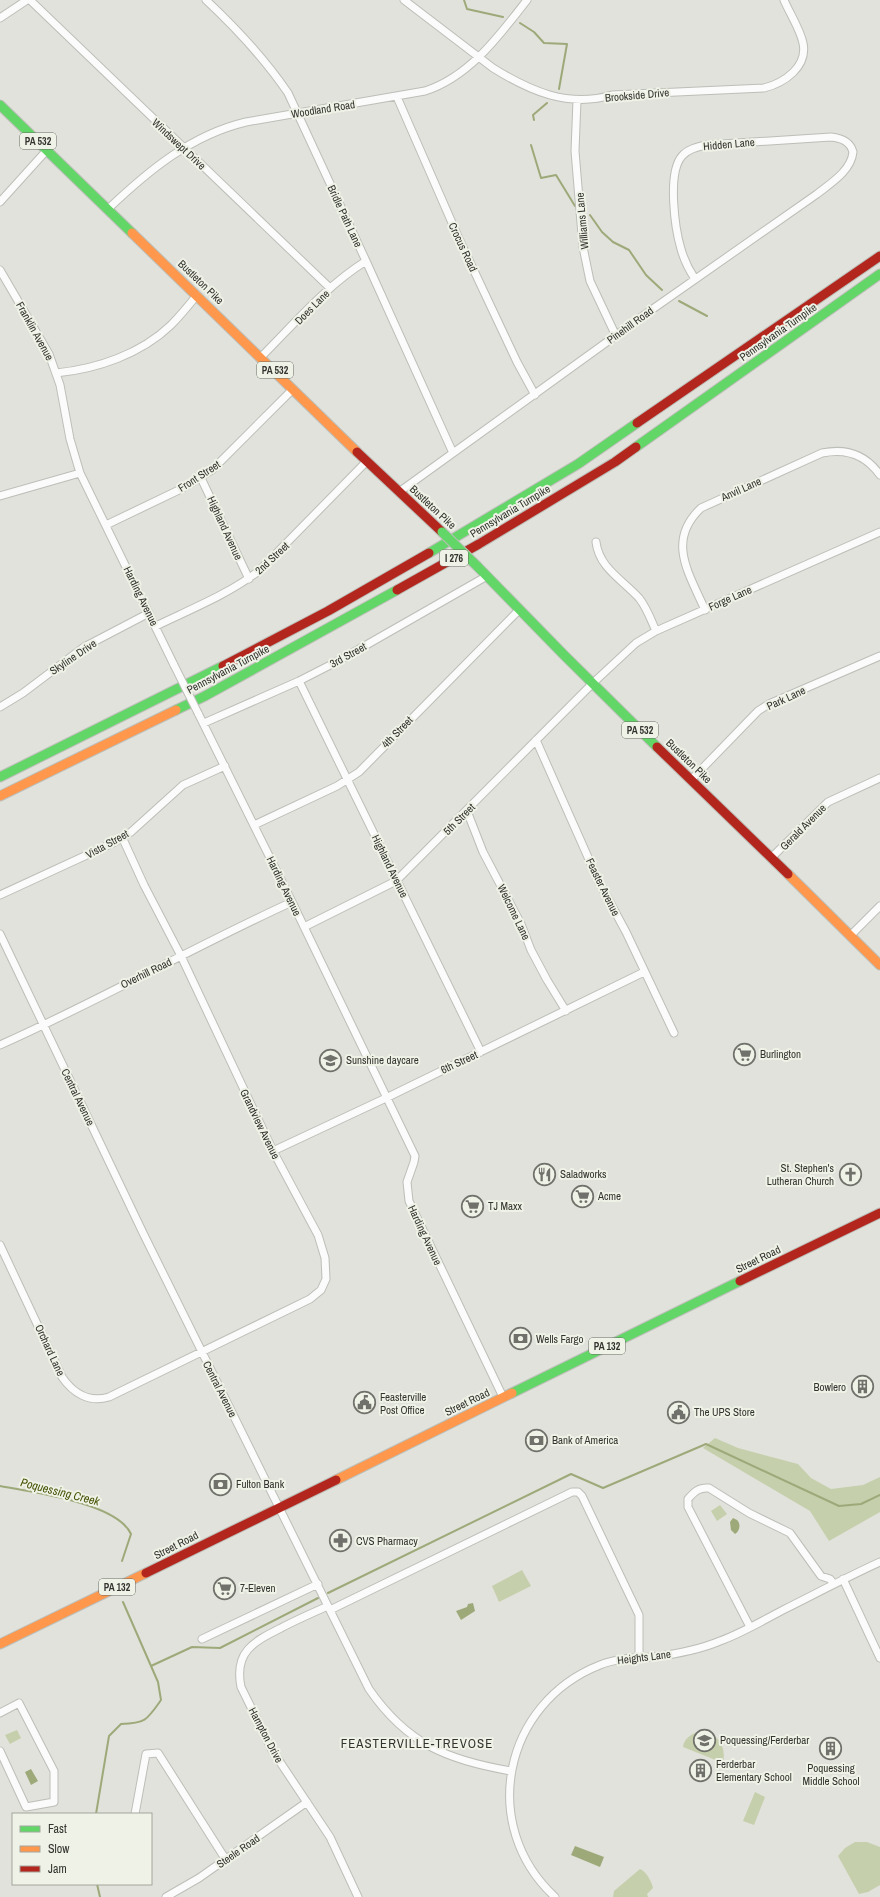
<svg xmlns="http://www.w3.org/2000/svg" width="880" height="1897" viewBox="0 0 880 1897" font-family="'Archivo Narrow',sans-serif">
<rect width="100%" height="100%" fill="#e0e2db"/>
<path fill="#c6cfac" d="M715,1438L738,1448L798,1464L811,1478L831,1489L863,1485L880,1477V1512L829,1541L810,1511L703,1448Z
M720,1505L727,1514L717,1521L711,1511Z
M522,1570L531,1586L499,1602L492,1586Z
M17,1730L21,1738L10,1744L5,1735Z
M697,1732C716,1731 727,1744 723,1763L683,1747C684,1739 690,1735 697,1732Z
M755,1792L765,1797L754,1825L743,1821Z
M855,1842H867L880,1847V1885L868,1892L859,1894L838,1856L845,1848Z
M640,1869C646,1871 652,1882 653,1888L647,1894L648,1897H613L614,1891Z"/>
<path fill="#9ea97a" d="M733,1518L737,1520C741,1524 740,1531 735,1534L731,1530L730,1522Z
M473,1603L475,1611L461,1620L456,1611L467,1607L468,1604Z
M31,1769L38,1781L31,1785L25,1772Z
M575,1846L604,1857L600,1867L571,1855Z"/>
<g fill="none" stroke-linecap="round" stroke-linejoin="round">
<path stroke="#9ea97a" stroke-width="2" d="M464,0L467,9L503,17
M520,23L534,32L544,43L567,44L559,89
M534,120L533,115L547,103
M531,145L541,178L556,175L575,206
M590,215L602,232L613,242L629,250L646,275L662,290
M679,301L707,316
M0,1486C32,1492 117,1503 131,1534L122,1561
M328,1593L571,1474L603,1488L706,1444L839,1506L861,1504L880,1495
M151,1666L192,1647L220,1648L318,1598
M96,1814L109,1736L121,1724C146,1723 147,1720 161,1700L158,1682L123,1602
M97,1884L100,1897"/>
<defs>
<path id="street" d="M30,0L330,288
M206,0C237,29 264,58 288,93L366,261L453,453
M404,0L493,68C530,91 568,108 612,95L764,88C784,83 808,67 803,43C800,29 790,14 784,0
M0,18L27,0
M397,97L460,241L517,362L535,395
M577,100L575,151L583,247L590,281L616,336
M0,202L47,150
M108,209C148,171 191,135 246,122L425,91C469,77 499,36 527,0
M0,270L49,354L60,385L70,439L80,473L174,665
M261,357C294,324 326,286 366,261
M56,373C97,369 141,354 171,325C180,316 189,305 197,295
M201,478L249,579
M399,492L647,313L817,194C831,183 851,171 853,152C850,141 841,138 831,137L706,145C697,147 688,149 682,156C667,173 675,229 681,249C684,260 689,270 695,279
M0,496L80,473
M106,525L181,489L212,470L293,389
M596,542C599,568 623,580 639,598C647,608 651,620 656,631
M705,610C689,573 666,541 701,508L822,453C846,448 866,455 880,475
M156,626C191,609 229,594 260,570L367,461
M299,681L481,1052
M0,707L23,693L84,647L149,613
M198,713L292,902L415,1156L414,1162L407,1182L409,1201L503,1397
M204,723L299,681L340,660L487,576
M536,740L599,882L626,932L674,1033
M691,780L758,711L769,704L880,656
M467,811L483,852L521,924L531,950L547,980L566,1011
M254,825L337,786L359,772L519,610
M771,858L828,802L880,778
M0,895L115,842L131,832L183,785L225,766
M304,927L396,881L593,683L636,643L656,631L880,532
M0,934L144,1235L369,1689C407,1744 447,1760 511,1771
M850,936L880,906
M0,1045C99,1001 193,947 292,902
M273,1151L386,1098L644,972
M0,1245L62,1377C73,1393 89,1403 109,1397L310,1299L321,1290L326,1279L325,1258L318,1235L273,1151L181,956L144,885L122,837
M843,1579L880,1658
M328,1606C312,1613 296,1620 281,1628C253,1642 234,1652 241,1687L272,1750L330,1837L358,1897
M330,1610L572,1492H578L582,1496L639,1615V1657
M750,1627L688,1507V1499C694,1492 699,1487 709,1488L749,1513L790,1533L821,1576L830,1579L834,1584
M202,1639L318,1584
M0,1713L19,1703L54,1771V1802L26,1807L0,1751
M135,1814L146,1754L158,1753L226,1860
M166,1897L199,1878L307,1802
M555,1897C478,1826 503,1703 600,1665C617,1658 635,1658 653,1657C676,1654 699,1650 720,1641C742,1633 762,1621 783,1610C815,1594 847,1577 880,1562"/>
<path id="fast" d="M0,105L132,233
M636,447L880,274
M429,553L578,464L637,423
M477,566L565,656L657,747
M176,710L205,696L397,590
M0,777L223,666
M512,1393L740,1281"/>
<path id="slow" d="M132,233L357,452
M0,796L176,710
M788,874L880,965
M336,1480L512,1393
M0,1644L146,1573"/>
<path id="jam" d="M637,423L880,256
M357,452L442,532
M397,590L479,544L615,462L636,447
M223,666L328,611L429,553
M657,747L788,874
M740,1281L880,1213
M146,1573L336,1480"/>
</defs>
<use href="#street" stroke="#bcbeb8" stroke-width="9"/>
<use href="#fast" stroke="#bcbeb8" stroke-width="11"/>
<use href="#slow" stroke="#bcbeb8" stroke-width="11"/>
<use href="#jam" stroke="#bcbeb8" stroke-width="11"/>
<use href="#street" stroke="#fafbfa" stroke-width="7"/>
<use href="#fast" stroke="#63d668" stroke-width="9"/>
<use href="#slow" stroke="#ff974d" stroke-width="9"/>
<use href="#jam" stroke="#b3261e" stroke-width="9"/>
<defs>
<path id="street-bridge" d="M174,665L198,713"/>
<path id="fast-bridge" d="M442,532L477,566"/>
</defs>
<use href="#street-bridge" stroke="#bcbeb8" stroke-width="9" stroke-linecap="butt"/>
<use href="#fast-bridge" stroke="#bcbeb8" stroke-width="11" stroke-linecap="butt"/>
<use href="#street-bridge" stroke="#fafbfa" stroke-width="7"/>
<use href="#fast-bridge" stroke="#63d668" stroke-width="9"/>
</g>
<defs>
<symbol id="supermarket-ring" viewBox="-11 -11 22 22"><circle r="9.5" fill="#eff2e6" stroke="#70716b" stroke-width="1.5"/><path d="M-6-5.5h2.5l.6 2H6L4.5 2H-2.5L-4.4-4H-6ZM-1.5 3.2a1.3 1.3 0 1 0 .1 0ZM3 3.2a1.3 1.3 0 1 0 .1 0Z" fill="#70716b"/></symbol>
<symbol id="school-ring" viewBox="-11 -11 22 22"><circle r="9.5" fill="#eff2e6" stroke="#70716b" stroke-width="1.5"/><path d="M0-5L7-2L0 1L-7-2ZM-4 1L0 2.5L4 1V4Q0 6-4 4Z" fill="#70716b"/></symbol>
<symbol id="restaurant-ring" viewBox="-11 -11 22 22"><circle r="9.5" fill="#eff2e6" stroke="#70716b" stroke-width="1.5"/><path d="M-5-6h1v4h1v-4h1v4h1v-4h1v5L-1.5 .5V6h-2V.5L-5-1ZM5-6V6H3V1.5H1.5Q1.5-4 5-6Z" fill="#70716b"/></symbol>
<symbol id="church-ring" viewBox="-11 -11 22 22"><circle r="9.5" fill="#eff2e6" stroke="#70716b" stroke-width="1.5"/><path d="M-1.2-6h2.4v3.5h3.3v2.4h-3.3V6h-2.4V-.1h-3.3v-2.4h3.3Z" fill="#70716b"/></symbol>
<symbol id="bank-ring" viewBox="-11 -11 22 22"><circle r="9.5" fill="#eff2e6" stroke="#70716b" stroke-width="1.5"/><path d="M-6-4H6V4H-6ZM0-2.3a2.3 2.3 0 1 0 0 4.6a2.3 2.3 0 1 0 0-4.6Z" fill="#70716b"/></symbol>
<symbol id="building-ring" viewBox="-11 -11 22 22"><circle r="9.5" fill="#eff2e6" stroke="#70716b" stroke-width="1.5"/><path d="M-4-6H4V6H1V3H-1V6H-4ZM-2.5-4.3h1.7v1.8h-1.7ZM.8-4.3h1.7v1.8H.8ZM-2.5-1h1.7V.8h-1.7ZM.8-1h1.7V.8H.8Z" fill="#70716b"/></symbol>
<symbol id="civic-ring" viewBox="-11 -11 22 22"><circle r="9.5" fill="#eff2e6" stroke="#70716b" stroke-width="1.5"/><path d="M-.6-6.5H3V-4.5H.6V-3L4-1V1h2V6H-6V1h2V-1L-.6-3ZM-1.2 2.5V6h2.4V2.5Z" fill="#70716b"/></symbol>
<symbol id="pharmacy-ring" viewBox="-11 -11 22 22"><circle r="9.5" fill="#eff2e6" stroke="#70716b" stroke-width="1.5"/><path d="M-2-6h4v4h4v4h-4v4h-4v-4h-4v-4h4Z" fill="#70716b"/></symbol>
</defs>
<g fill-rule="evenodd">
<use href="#supermarket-ring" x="732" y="1042" width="25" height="25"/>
<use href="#school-ring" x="318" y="1048" width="25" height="25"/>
<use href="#restaurant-ring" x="532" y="1162" width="25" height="25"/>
<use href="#church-ring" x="838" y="1162" width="25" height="25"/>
<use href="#supermarket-ring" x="570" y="1184" width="25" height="25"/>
<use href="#supermarket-ring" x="460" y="1194" width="25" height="25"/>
<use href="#bank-ring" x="508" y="1326" width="25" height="25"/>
<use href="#building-ring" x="850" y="1374" width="25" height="25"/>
<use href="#civic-ring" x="352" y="1390" width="25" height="25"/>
<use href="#civic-ring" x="666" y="1400" width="25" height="25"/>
<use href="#bank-ring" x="524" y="1428" width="25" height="25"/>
<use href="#bank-ring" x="208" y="1472" width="25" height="25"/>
<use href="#pharmacy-ring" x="328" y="1528" width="25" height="25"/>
<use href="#supermarket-ring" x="212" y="1576" width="25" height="25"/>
<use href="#school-ring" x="692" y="1728" width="25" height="25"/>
<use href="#building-ring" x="818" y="1736" width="25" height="25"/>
<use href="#building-ring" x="688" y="1758" width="25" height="25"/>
</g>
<g text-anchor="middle" stroke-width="4" stroke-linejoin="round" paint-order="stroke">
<g fill="#eff2e6" stroke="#6b6d66" stroke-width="1">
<rect x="20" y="133" width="36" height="16" rx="3"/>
<rect x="257" y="362" width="36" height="16" rx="3"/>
<rect x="440" y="550" width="28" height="16" rx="3"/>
<rect x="622" y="722" width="36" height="16" rx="3"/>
<rect x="589" y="1338" width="36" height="16" rx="3"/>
<rect x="99" y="1579" width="36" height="16" rx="3"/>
</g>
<g font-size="10" font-weight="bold" fill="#33342f">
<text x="38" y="145">PA 532</text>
<text x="275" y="374">PA 532</text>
<text x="454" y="562">I 276</text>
<text x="640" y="734">PA 532</text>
<text x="607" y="1350">PA 132</text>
<text x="117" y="1591">PA 132</text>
</g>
<g font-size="11" fill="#33342f" stroke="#eff2e6">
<text transform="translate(637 95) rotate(-5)" y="4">Brookside Drive</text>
<text transform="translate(323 109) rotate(-9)" y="4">Woodland Road</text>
<text transform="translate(179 144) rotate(43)" y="4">Windswept Drive</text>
<text transform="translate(729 144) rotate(-5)" y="4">Hidden Lane</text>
<text transform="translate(345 216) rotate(65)" y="4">Bridle Path Lane</text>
<text transform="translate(582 221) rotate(-95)" y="4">Williams Lane</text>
<text transform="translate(463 247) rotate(65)" y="4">Crocus Road</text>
<text transform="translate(201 282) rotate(44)" y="4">Bustleton Pike</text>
<text transform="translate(312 307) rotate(-45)" y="4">Does Lane</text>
<text transform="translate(630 325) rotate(-36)" y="4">Pinehill Road</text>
<text transform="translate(35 331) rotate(61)" y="4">Franklin Avenue</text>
<text transform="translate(778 332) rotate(-35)" y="4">Pennsylvania Turnpike</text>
<text transform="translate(199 476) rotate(-33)" y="4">Front Street</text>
<text transform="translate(741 489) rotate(-24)" y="4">Anvil Lane</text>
<text transform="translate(433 507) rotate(43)" y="4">Bustleton Pike</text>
<text transform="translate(510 511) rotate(-31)" y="4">Pennsylvania Turnpike</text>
<text transform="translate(225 528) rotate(65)" y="4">Highland Avenue</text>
<text transform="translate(272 558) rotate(-43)" y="4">2nd Street</text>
<text transform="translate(141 596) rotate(64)" y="4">Harding Avenue</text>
<text transform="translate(730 598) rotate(-24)" y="4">Forge Lane</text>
<text transform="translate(348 655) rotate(-29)" y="4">3rd Street</text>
<text transform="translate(73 657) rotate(-34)" y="4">Skyline Drive</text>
<text transform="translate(228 669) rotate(-28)" y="4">Pennsylvania Turnpike</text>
<text transform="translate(786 698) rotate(-25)" y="4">Park Lane</text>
<text transform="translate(397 732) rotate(-46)" y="4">4th Street</text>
<text transform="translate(689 761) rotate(44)" y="4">Bustleton Pike</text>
<text transform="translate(459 819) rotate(-45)" y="4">5th Street</text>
<text transform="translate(803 827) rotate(-45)" y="4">Gerald Avenue</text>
<text transform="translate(107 844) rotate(-29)" y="4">Vista Street</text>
<text transform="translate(390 866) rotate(64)" y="4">Highland Avenue</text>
<text transform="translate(284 886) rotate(64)" y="4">Harding Avenue</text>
<text transform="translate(603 887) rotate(64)" y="4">Feaster Avenue</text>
<text transform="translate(514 912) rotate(64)" y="4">Welcome Lane</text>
<text transform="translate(146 973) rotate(-26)" y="4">Overhill Road</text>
<text transform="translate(459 1062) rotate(-25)" y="4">6th Street</text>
<text transform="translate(78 1097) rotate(64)" y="4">Central Avenue</text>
<text transform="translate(260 1124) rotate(64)" y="4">Grandview Avenue</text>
<text transform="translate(425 1235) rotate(65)" y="4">Harding Avenue</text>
<text transform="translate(758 1259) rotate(-26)" y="4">Street Road</text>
<text transform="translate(50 1350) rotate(65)" y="4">Orchard Lane</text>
<text transform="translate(220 1389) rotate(63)" y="4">Central Avenue</text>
<text transform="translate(467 1402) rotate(-26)" y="4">Street Road</text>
<text transform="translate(176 1545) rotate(-27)" y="4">Street Road</text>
<text transform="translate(644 1657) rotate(-7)" y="4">Heights Lane</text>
<text transform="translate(266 1735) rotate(62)" y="4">Hampton Drive</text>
<text transform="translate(238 1851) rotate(-35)" y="4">Steele Road</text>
</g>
<g font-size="11" fill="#33342f" stroke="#eff2e6" text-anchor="start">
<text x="760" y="1058">Burlington</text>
<text x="346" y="1064">Sunshine daycare</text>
<text x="834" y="1172" text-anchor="end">St. Stephen's<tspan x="834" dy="13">Lutheran Church</tspan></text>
<text x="560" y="1178">Saladworks</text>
<text x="598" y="1200">Acme</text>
<text x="488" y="1210">TJ Maxx</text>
<text x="536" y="1343">Wells Fargo</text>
<text x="846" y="1391" text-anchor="end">Bowlero</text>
<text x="380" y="1401">Feasterville<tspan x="380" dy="13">Post Office</tspan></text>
<text x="694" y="1416">The UPS Store</text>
<text x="552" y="1444">Bank of America</text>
<text x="236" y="1488">Fulton Bank</text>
<text x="356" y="1545">CVS Pharmacy</text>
<text x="240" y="1592">7-Eleven</text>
<text x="720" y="1744">Poquessing/Ferderbar</text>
<text x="716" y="1768">Ferderbar<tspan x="716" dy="13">Elementary School</tspan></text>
<text x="831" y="1772" text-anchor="middle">Poquessing<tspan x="831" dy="13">Middle School</tspan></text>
</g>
<g font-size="12" font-style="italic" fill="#465306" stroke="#eff2e6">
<text transform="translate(60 1492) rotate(14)" y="4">Poquessing Creek</text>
</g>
<g font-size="13" letter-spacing="1" fill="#33342f" stroke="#eff2e6">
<text x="417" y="1748">FEASTERVILLE-TREVOSE</text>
</g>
</g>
<rect x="12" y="1813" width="140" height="72" fill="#eff2e6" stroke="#a4a69d"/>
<rect x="20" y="1826" width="20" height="6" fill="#63d668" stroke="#a4a69d"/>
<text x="48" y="1833" font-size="12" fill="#33342f">Fast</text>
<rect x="20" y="1846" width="20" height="6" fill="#ff974d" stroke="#a4a69d"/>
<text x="48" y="1853" font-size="12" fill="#33342f">Slow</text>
<rect x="20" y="1866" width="20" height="6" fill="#b3261e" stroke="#a4a69d"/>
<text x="48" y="1873" font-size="12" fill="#33342f">Jam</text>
</svg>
